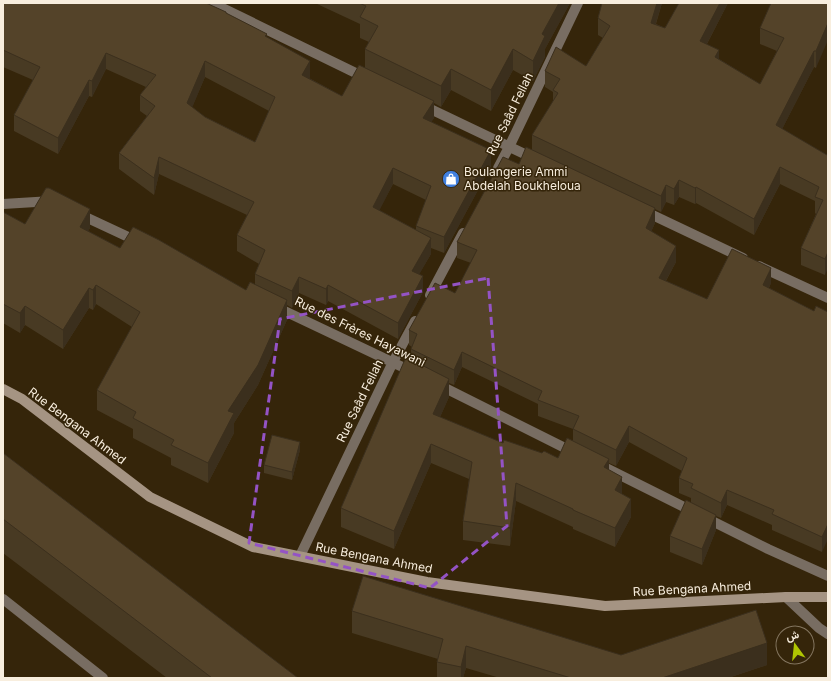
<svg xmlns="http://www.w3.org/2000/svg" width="831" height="681" viewBox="0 0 831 681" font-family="Inter,Vazirmatn,sans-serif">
<rect width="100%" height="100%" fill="#35250a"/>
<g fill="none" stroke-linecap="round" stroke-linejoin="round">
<path stroke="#786d62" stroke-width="10" d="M3,599L103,678"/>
<path stroke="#786d62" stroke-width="10" d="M212,3L366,78
M422,105L535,159
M498,168L509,147L578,3
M3,204L52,201
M644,211L743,258
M79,214L139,242
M759,266L828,298
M430,295L463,233
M276,307L413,372
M437,384L575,453
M598,464L768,549L828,576
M300,556L393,362L415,321
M786,597L819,628L828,634"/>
<path stroke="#a59483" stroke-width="10" d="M3,389L22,399L150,497L253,547L427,582L605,606L786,597H828"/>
</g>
<path fill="#483a23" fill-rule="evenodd" d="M3,3L226,13L267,37L310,77L309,78L342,96L365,68V49L369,42L360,38V24L315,3H570L545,49V57L533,81L513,70L491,111L451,90L441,107L434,103V118L431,122L491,166L444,253L431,248V254L419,274L423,292L398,339L328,301L326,305L299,293L292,308L287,305V320L258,385L234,423V433L208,483L171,465V458L133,438V429L97,410V390L132,327L96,304L93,310L89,308L63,349L25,325L20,333L3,323V212L25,224L90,228L88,231L120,248L246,290L255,285V274L259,264L237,251V235L247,215L159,174L154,195L119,169V153L147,116L140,111V95L146,87L106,69L92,97L89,96L58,154L14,131V115L33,80L3,67ZM205,77L269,111L255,142L205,117L192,107ZM393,184L426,200L416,226V230L379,210Z
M602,3H662L656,24L665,28L679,3H728L707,44L719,59L760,84L777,51L760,44V28L828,3L816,68L814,67L782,129L827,155L825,275L801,265V248L816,214L815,213V201L780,184L754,235L696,203L695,204L679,197L674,205L666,202L661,212L655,209V223L651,232L676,262L666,281L707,299L771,283L769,288L814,311L828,312L822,552L772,530V525L727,505L721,518L716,516V530L702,565L670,552V536L691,502V498L679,493V478L682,471L629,442L616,466L609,463V470L622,494L631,517L615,547L573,529V527L516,501L510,546L463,540V521L469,479L431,463L394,549L341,527V508L411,360V349L412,347L409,345V330L455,293L471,263L457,258V242L519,164L532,150V135L553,102V92L545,87V71L586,66L603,38L598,35V18ZM462,367L538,404V416L573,429V440L558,458L503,443L440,417L449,397V383L454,385Z
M300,450L292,480L264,473V465Z
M3,453L298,678H167L3,553Z
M352,611L621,655L767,665L728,678H500L466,668L463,678H437V662L438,659L352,633Z"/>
<path fill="#3b2f1d" d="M559,3H570L545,49V57L533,81V61L542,34Z
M657,3H662L651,39V23Z
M720,3H728L700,57V41Z
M828,23V40L816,68V51Z
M513,49V70L491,111V90Z
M719,50V66L715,57Z
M814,51V67L776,141V125Z
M106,53V69L92,97V81Z
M205,61V77L187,120V103Z
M310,61V77L302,91V75Z
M451,69V90L441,107V86Z
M89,80V96L58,154V138Z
M434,101V118L423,135V118Z
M491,150V166L444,253V237Z
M159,157V174L154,195V178Z
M780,167V184L754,235V219Z
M393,168V184L373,223V207Z
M679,180V197L674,205V189Z
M666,185V202L661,212V196Z
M696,187V203L695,204V188Z
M655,208V223L646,243V228Z
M90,209V228L80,246V227Z
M431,238V254L412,287V271Z
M676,246V262L659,293V278Z
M828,252V268L825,275V259Z
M771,268V283L763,300V285Z
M423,276V292L398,339V323Z
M299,277V293L292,308V291Z
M96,285V304L93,310V290Z
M328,285V301L326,305V289Z
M89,288V308L63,349V330Z
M287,300V320L258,385L234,423V433L208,483V463L228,411Z
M25,306V325L20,333V313Z
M462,352V367L454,385V370Z
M449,379V397L433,433V414Z
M629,426V442L616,466V450Z
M300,442V450L292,480V472Z
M431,444V463L394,549V531Z
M609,459V477L604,467Z
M622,477V495L615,490Z
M516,483V501L510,546V528Z
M727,490V505L721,518V503Z
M631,499V517L615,547V528Z
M716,515V530L702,565V549Z
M828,524V539L822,552V537Z
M767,643V665L728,678H662Z
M466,646V668L463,678H461V667Z"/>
<path fill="#544329" stroke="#3b2f1d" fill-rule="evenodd" d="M3,3H206L226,12V13L267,34L265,36L310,61L302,75L342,96L359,65L434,101L423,118L491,150L444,237L416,226L431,186L393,168L373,207L431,238L412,271L423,276L398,323L328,285L326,289L299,277L292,291L255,274L265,250L237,235L254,202L159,157L154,178L119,153L155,106L140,95L156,75L106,53L92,81L89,80L58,138L14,115L40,67L3,50ZM205,61L275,97L255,142L205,117L187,103Z
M359,3H559L542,34L545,36L533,61L513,49L491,90L451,69L441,86L365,49L378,26L360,17L366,6Z
M602,3H657L651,23L665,28L679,3H720L700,41L719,50L715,57L760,84L784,38L760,28L771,3H828V23L816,51H814L776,125L827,155L828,153V252L825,259L801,248L823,200L815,197L819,187L780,167L754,219L696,187L695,188L679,180L674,189L666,185L661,196L532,135L558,93L553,90L560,79L545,71L556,47L586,66L610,26L598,18Z
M526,147L655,208L646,228L676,246L659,278L707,299L732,249L771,268L763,285L814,311L816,306L828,312V524L822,537L772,514L774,510L727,490L721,503L691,488L693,484L679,478L687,458L629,426L616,450L573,429L579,416L538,400L542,391L462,352L454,370L411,349L417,334L409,330L435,283L455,293L477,250L457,242L503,157L519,164Z
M46,188H49L90,209L80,227L120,248L133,227L159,240L246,290L250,282L287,300L258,365L228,411L234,413L208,463L171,445L174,440L133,418L136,412L97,390L140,312L96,285L93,290L89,288L63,330L25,306L20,313L3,304V212L25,224Z
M406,357L449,379L433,414L503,443L504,440L542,453L544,451L558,458L567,438L609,459L604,467L622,477L615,490L631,499L615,528L573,510V509L516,483L510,528L463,521L472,462L431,444L394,531L341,508Z
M272,435L300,442L292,472L264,465Z
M3,453L298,678H212L3,519Z
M686,500L716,515L702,549L670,536Z
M363,576L621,655L756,610L767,643L662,678H571L466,646L461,667L437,662L443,639L352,611Z"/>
<path fill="none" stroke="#9453c5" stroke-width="3" stroke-dasharray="8 5" stroke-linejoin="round" d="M488,278L507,526L430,588L249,543L280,319Z"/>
<defs>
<symbol id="shop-disc" viewBox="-11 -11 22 22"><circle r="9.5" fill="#3f7fe0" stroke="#35250a"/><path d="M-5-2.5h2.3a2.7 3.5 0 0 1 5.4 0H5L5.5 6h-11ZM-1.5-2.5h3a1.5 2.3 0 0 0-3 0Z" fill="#fff"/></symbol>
</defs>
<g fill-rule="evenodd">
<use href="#shop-disc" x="441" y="169" width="20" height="20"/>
</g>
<g text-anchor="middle" stroke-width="3" stroke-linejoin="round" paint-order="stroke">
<g font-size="12" fill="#f8eede" stroke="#35250a">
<text transform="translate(510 114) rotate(-64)" y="4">Rue Saâd Fellah</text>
<text transform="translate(360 332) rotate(26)" y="4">Rue des Frères Hayawani</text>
<text transform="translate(360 401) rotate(-64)" y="4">Rue Saâd Fellah</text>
<text transform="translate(77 426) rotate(37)" y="4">Rue Bengana Ahmed</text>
<text transform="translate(374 558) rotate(11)" y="4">Rue Bengana Ahmed</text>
<text transform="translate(692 589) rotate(-3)" y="4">Rue Bengana Ahmed</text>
</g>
<g font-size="12" fill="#f8eede" stroke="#35250a" text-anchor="start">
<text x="464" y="176">Boulangerie Ammi<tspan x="464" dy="14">Abdelah Boukheloua</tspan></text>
</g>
</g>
<rect width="831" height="681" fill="none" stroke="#f8eede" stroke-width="8"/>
<g transform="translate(795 645) rotate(345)"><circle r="19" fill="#35250a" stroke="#83755f"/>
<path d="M0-3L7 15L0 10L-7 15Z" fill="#b0c502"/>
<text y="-6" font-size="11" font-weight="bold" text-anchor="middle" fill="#f8eede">ش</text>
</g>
</svg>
